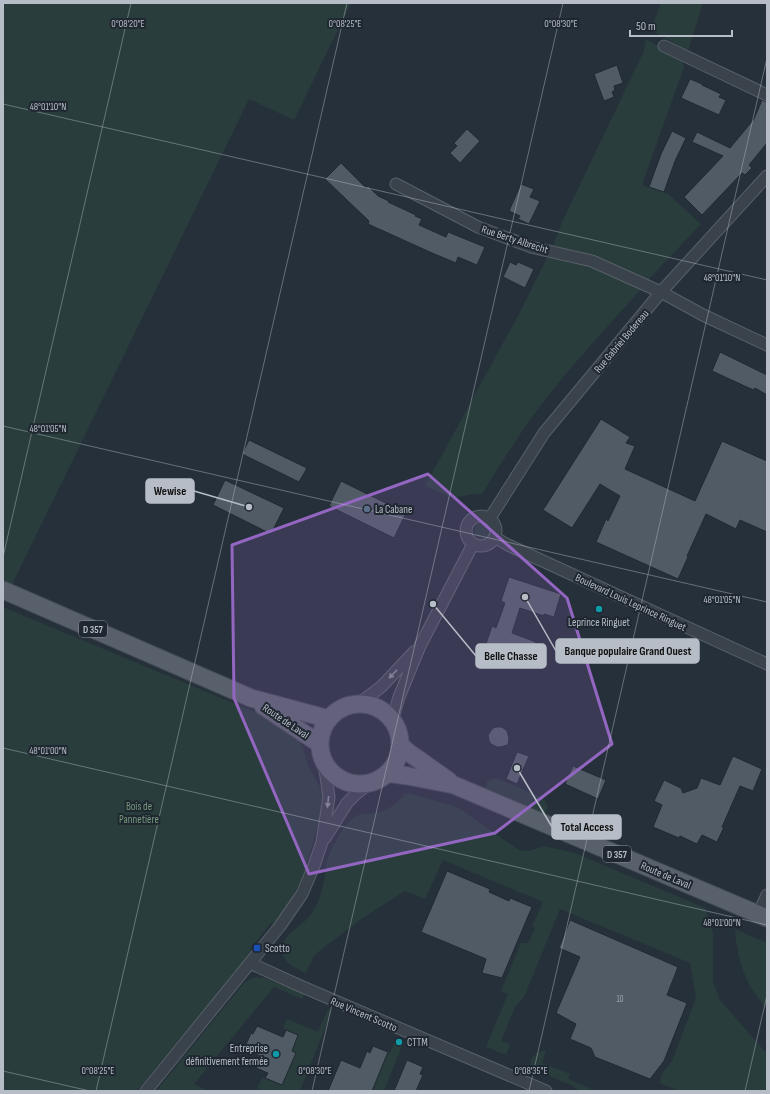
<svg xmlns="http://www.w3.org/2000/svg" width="770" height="1094" viewBox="0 0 770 1094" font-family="'Sofia Sans Condensed',sans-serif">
<rect width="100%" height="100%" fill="#26303a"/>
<path fill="#293d3c" d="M3,3H351L294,120L249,99L3,603Z
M661,3H703L688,51L651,30Z
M646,39L682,60L684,67L642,185L668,194L701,224L648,280L588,255L553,246L562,222L644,51Z
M548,256L586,264L642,288C601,334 558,379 523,430C509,451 495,472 482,494H472L453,498L425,486L520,312Z
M474 531a8 8 0 1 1 16 0a8 8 0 1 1-16 0Z
M3,607L274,720L296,737L302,745L308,766L320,787L323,800L320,818L304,874L288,905L274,925L271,923L250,949L252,952L137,1091H3Z
M496,778L543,798L548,806L545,814L485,788L488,780Z
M405,793L411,794L457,807L519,850L529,851L544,846L575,853L705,908L713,933V982L720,1000L767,1054V1091H679L660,1083C660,1074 666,1068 672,1061L696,998L690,963L560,909L524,997L515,1007L501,1041L510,1044L506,1055L486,1047L508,994L501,991L521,943H528L535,928L532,926L543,902L443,860L425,899L405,891L364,917L318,952L314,956L306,973C295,968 280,962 282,946C284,935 302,925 309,917C311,915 312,912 314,910C320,900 323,886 325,875C326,872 326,869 326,866C330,849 340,831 352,819C357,814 363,814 369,814C385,812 396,806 405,793Z
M735,929L767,943V1009C761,1002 755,994 750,986C741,970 736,948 735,929Z
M256,977L265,978L304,994L302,999L274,987L194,1084L209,1091H156L244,983L248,980Z
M328,1009L332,1011L300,1091H263L257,1088L262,1078H265L282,1085L296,1053L292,1051L298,1035L283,1028L287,1019L318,1032Z
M394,1043L402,1046L384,1091H372L388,1052L390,1053Z
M541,1051H546L542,1063L570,1074L568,1079L596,1091H580L573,1086L531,1068C528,1059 533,1056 541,1051Z"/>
<path fill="#505b65" stroke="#212932" d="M617,65L623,83L614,86L615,90L612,92L614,97L604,101L594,74Z
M690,79L702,84V85L721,94L719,97L726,100L719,115L681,98Z
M762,100L767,102V143L749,165L752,168L745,175L742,173L702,215L684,197L723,156L692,142L697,132L730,148L754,119Z
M467,129L480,141L460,163L450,153L457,146L454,143Z
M672,131L686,138L675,161L664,192L649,187L661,154Z
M341,163L366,188L368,186L378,196L389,201L388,202L416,215L415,216L422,219L419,225L446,237L448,232L485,247L477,265L458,257L456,263L432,253L368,224L369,221L325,179Z
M521,184L534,189L530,197L540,201L529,224L518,219L520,216L509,211Z
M510,262L516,265L518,262L534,269L525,288L503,277Z
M720,352L767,375V395L755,388L754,390L749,388L712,371Z
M601,419L630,437L626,443L635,446L625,469L695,501L722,441L767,461V532L740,520L736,529L706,514L687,556L688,557L678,579L596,542L606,519L608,521L620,496L600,484L572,528L543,510Z
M249,440L307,468L299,482L242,454Z
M225,480L284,508L271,534L213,505Z
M341,481L406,513L394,538L329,506Z
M509,577L561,594L554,617L544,614V616L520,608L512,633L536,642L535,644L542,647L535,668L484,650L492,626L496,628L505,603L501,601Z
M495,727H502L507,731L509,738L508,745L500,747H497L491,744L489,741L488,735L492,729Z
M517,752L529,756L517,784L506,779Z
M733,756L762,769L753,791L740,786L722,827H724L717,842L702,835L697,844L680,836L679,838L653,827L662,805L654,801L664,780L681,788L683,793L697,788L701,778L720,785Z
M573,766L606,780L598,799L565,784Z
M447,871L490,889L489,892L509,901L510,898L532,907L502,978L482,973L486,959L421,932Z
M570,920L678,967L667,995L687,1003L664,1061L650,1079L595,1057L591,1048L570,1039L576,1024L556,1013L580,957L559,948Z
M257,1026L283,1037L286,1030L298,1035L292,1051L296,1053L282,1085L265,1078L268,1073L256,1068L260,1056L244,1049L251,1033L253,1034Z
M373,1046L388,1052L372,1091H328L341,1060L360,1068L367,1051L370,1053Z
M407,1060L423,1067L420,1074L423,1075L416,1091H394Z"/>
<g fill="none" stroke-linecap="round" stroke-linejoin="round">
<defs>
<path id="street" d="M664,46L767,95
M396,184L478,227L531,247L592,261L661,292L703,315L767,345
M466 531a15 15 0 1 1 30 0a15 15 0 1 1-30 0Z
M490,518L544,433L661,292L767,176
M496,538L508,545L767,664
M357,705L381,687L414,652
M392,721L399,697L420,646L473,544
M325,838L347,803L356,794L370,783
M758,914L767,895
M250,963L298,985L546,1091
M146,1091L280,926L302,894L314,866L322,842L329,797L324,763"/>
<path id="primary" d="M3,590L251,698L329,719
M320 744a40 40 0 1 1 80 0a40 40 0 1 1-80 0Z
M263,706L320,744
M400,745L408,752L449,781
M387,773L408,776L454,785L767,918"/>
</defs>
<use href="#street" stroke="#586069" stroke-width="13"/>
<use href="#primary" stroke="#434b54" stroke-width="19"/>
<use href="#street" stroke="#3a424b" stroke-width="11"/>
<use href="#primary" stroke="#58616b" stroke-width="17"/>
</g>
<defs><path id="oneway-solid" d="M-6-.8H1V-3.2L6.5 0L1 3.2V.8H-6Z"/></defs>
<g fill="#7e868f">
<use href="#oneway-solid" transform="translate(393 674) rotate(134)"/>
<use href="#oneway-solid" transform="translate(328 802) rotate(96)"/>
</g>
<path fill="#9366c2" fill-opacity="0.2" stroke="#9366c2" stroke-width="3" stroke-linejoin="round" d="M428,474L567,598L612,744L495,833L309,874L234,698L232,545Z"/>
<path fill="none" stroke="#b6bdc6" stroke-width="1" stroke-opacity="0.45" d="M3,104L767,280M3,426L767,602M3,557L131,3M3,748L767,925M3,1071L90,1091M96,1091L347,3M312,1091L563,3M529,1091L767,58M745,1091L767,995"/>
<circle fill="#5c6f8a" stroke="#1f2730" stroke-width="1.5" cx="367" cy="509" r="4"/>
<g fill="#0f9aa8" stroke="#1f2730" stroke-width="1.5">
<circle cx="599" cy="609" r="4"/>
<circle cx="399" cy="1042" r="4"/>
<circle cx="276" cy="1054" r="4"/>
</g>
<rect fill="#1a4fb4" stroke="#1f2730" stroke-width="1.5" x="253" y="944" width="8" height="8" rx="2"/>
<g text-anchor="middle" stroke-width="4" stroke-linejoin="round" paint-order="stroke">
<g font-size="9" fill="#9ca4ae">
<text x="620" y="1002">10</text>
</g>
<g fill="#1f2730" stroke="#899099" stroke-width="1">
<rect x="79" y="621" width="28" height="16" rx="3"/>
<rect x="603" y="846" width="28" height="16" rx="3"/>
</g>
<g font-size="10" font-weight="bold" fill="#b6bdc6">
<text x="93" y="633">D 357</text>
<text x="617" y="858">D 357</text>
</g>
<g font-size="11" fill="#b6bdc6" stroke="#1f2730">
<text transform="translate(515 239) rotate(18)" y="4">Rue Berty Albrecht</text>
<text transform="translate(621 341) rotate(-50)" y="4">Rue Gabriel Bodereau</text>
<text transform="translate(631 602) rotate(25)" y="4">Boulevard Louis Leprince Ringuet</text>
<text transform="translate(286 721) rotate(34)" y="4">Route de Laval</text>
<text transform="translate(666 875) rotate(23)" y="4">Route de Laval</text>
<text transform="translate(364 1014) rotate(23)" y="4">Rue Vincent Scotto</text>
</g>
<g font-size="11" fill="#b6bdc6" stroke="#1f2730" text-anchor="start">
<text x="375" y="513">La Cabane</text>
<text x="599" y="626" text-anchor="middle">Leprince Ringuet</text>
<text x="265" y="952">Scotto</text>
<text x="407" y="1046">CTTM</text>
<text x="268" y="1052" text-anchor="end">Entreprise<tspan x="268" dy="13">définitivement fermée</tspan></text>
</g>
<g font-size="11" fill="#76997c" stroke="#1f2730">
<text x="139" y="810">Bois de<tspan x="139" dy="13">Pannetière</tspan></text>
</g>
</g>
<g font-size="10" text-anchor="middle" fill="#b6bdc6" stroke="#1f2730" stroke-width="4" stroke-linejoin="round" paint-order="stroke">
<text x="128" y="27">0°08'20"E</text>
<text x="345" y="27">0°08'25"E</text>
<text x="561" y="27">0°08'30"E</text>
<text x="48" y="110">48°01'10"N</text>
<text x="722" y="281">48°01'10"N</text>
<text x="48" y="432">48°01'05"N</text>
<text x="722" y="603">48°01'05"N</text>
<text x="48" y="754">48°01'00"N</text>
<text x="722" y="926">48°01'00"N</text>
<text x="98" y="1074">0°08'25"E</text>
<text x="315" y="1074">0°08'30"E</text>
<text x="531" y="1074">0°08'35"E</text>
</g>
<path fill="none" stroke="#b6bdc6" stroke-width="1.5" d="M249 507L194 491M525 597L556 651M433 604L476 656M517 768L552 827"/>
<g fill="#b6bdc6" stroke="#1f2730" stroke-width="1.5">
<circle cx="249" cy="507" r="4"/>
<circle cx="525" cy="597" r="4"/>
<circle cx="433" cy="604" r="4"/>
<circle cx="517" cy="768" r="4"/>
</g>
<g fill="#b6bdc6" stroke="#b6bdc6" stroke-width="1.5">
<rect x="146" y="479" width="48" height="24" rx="4"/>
<rect x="556" y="639" width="143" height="24" rx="4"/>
<rect x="476" y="644" width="70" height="24" rx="4"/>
<rect x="552" y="815" width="69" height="24" rx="4"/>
</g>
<g font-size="12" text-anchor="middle" font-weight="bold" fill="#111">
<text x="170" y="495">Wewise</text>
<text x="628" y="655">Banque populaire Grand Ouest</text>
<text x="511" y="660">Belle Chasse</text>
<text x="587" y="831">Total Access</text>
</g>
<rect width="770" height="1094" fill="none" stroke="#b6bdc6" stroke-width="8"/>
<path d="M630 30v6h102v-6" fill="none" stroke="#b6bdc6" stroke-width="2"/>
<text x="636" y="30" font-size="12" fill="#b6bdc6" stroke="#1f2730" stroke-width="3" paint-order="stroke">50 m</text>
</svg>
